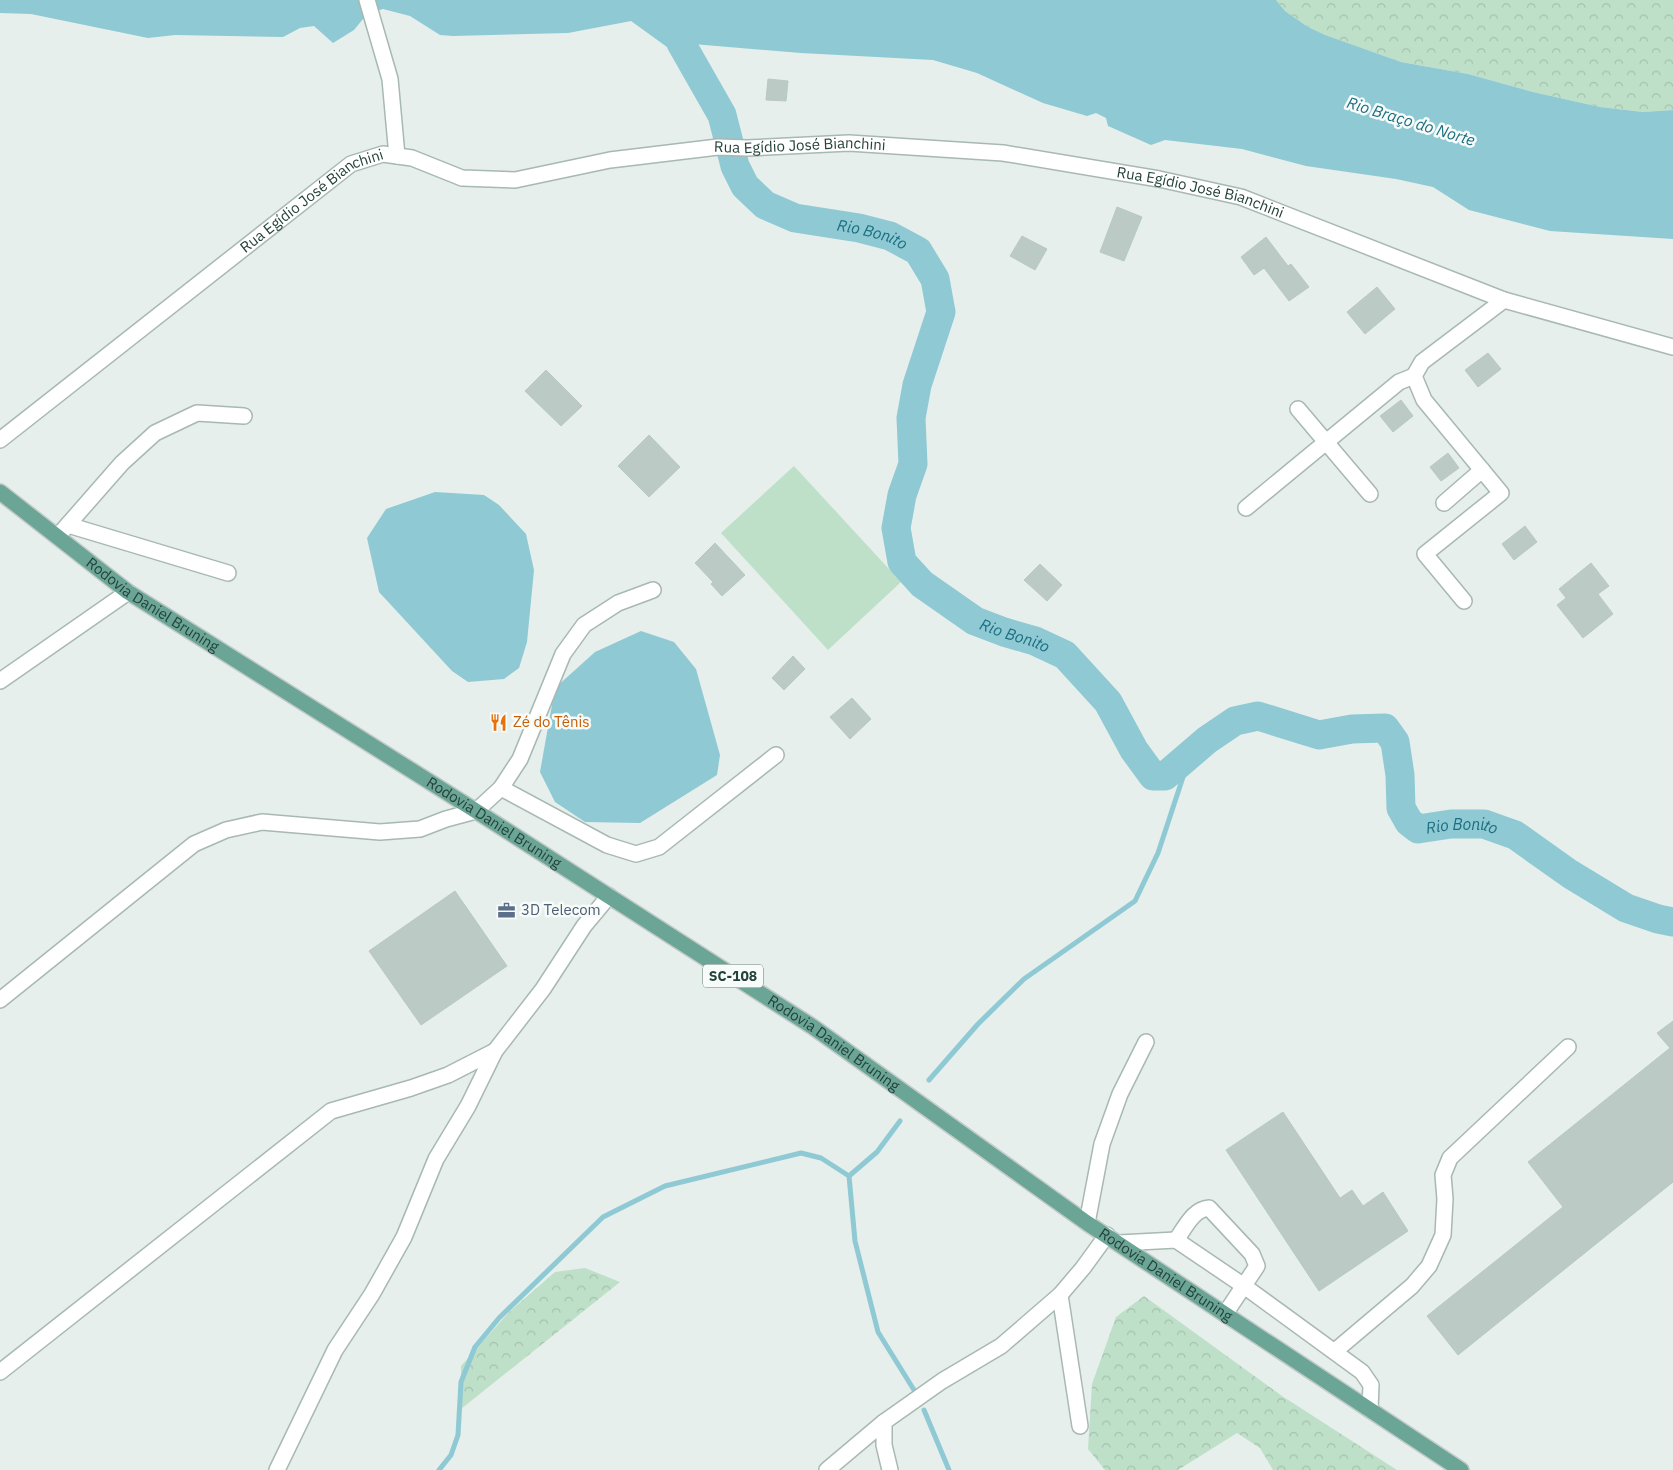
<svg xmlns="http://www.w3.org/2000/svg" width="1673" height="1470" viewBox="0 0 1673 1470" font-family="'IBM Plex Sans',sans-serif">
<defs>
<pattern id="forest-crowns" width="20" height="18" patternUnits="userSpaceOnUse" patternTransform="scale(1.25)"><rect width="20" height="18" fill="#bfe0c8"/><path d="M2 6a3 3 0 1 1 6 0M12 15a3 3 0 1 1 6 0" fill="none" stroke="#a4c1ad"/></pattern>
</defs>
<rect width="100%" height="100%" fill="#e6efeb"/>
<path fill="#bfe0c8" d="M794,466L901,582L828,650L721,533Z"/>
<path fill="url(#forest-crowns)" d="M1276,0H1673V110L1643,112L1600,107L1533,92L1468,74L1401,62L1324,35L1308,27L1285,11Z
M585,1268L620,1282L461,1409V1366L509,1312L555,1272Z
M1144,1296L1282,1396L1397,1470H1273L1260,1448L1237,1433L1178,1470H1105L1088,1449L1092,1384L1116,1317Z"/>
<path fill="#8ec9d4" d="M0,0H1276L1285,11L1308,27L1325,35L1401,62L1468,74L1533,92L1600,107L1643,112L1673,110V239L1550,231L1469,210L1433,187L1396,179L1306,166L1242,149L1165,140L1151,145L1108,126L1106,118L1096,113L1087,116L1043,103L977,73L933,60L801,53L681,43L667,47L631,21L568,33L453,36L440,35L410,16L383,9L367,14L354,30L333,43L314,26L300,28L283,37L175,35L148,38L31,14L0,13Z
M435,492L484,495L499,505L526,534L534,570L527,642L519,668L504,679L468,682L452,671L379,592L367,538L386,509Z
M641,631L674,642L696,669L720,755L717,775L640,823L585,822L555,802L540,772L555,688L595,652Z"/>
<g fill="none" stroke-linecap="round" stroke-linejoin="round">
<path stroke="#8ec9d4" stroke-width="5" d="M929,1080L978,1024L1024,979L1135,901L1158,853L1184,774L1181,762
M849,1176L855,1241L878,1332L914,1390
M849,1176L877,1152L900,1121
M924,1410L949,1470
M439,1470L451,1455L458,1435L461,1382L475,1347L499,1318L603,1217L665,1186L801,1153L821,1158L849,1176"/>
<path stroke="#8ec9d4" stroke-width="29" id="s1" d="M673,0L681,43L722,115L735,166L745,186L765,205L795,218L859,228L890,236L918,251L935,279L941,312L917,385L911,418L913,464L902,495L896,528L902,562L922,584L975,621L1004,632L1035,641L1065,655L1108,702L1134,750L1153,776H1165L1207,740L1235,721L1258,716L1319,735L1352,729L1385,728L1395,742L1400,775L1401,808L1409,822L1418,829L1451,824H1484L1515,835L1570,874L1626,908L1658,919L1673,922"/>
</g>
<path fill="#bbcac4" stroke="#b8c9c2" d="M768,79L788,81L786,101L766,100Z
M1117,207L1142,217L1124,261L1100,252Z
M1022,236L1047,249L1035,270L1010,256Z
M1266,237L1288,266L1291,264L1309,287L1289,301L1264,268L1254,275L1241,257Z
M1377,287L1395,309L1365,334L1347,312Z
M1488,353L1501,369L1478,387L1465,370Z
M546,370L582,406L561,426L525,391Z
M1401,400L1413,416L1393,432L1380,416Z
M649,435L680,467L649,497L618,466Z
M1448,453L1459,468L1441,481L1430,467Z
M1525,526L1537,542L1514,560L1502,544Z
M715,543L745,575L722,596L711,584L713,582L695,563Z
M1591,563L1609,586L1598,594L1613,614L1583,638L1557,605L1566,598L1559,589Z
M1040,564L1062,585L1047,601L1024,580Z
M793,656L805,669L784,690L772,678Z
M852,698L871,719L850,739L830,717Z
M455,891L507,966L421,1025L369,951Z
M1673,1021V1182L1458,1355L1427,1316L1563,1207L1528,1162L1670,1048L1657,1033Z
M1283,1112L1340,1198L1352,1190L1363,1206L1383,1192L1408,1231L1319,1291L1226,1150Z"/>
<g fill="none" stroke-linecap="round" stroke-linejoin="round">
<defs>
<g id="minor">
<path d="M367,0L390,79L397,156"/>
<path d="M1298,409L1370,494"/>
<path id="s2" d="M0,440L351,164L383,154L412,158L462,178L515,180L610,160L718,147L747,148L849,143L1003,153L1159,179L1241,197L1504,300L1673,347"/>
<path d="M1444,503L1482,470"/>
<path d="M1246,508L1399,382L1414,376"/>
<path d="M68,525L228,573"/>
<path d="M58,536L122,463L155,433L197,413L244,416"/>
<path d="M1464,601L1425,554L1501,493L1424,400L1414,376L1422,362L1504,300"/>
<path d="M0,681L128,592"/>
<path d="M501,788L520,759L563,654L584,625L618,603L653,590"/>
<path d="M0,1000L194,844L226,830L262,822L380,832L420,829L446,819L476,811L501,788L607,845L636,854L659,847L776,755"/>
<path d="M1087,1223L1102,1144L1120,1094L1146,1042"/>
<path d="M1176,1240C1185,1228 1193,1209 1209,1208L1252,1254L1257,1266L1225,1314"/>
<path d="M1119,1243L1176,1240L1244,1286L1362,1372L1371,1385L1370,1410"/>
<path d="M1060,1295L1080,1426"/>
<path d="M1335,1351L1412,1286L1429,1266L1443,1235L1445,1199L1443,1175L1450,1158L1568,1047"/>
<path d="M0,1372L331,1111L411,1088L448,1075L495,1051"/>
<path d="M884,1422V1445L890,1470"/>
<path d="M277,1470L335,1350L372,1294L404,1237L436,1159L468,1106L495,1051L543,989L584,926L609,896"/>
<path d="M827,1470L884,1422L942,1381L1001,1346L1060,1295L1083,1268L1107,1235"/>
</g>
<g id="major">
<path id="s3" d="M0,492L128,592L476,811L813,1027L1087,1223L1461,1470"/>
</g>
</defs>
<use href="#minor" stroke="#a8b8b2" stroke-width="18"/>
<use href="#major" stroke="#c2cac8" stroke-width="18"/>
<use href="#minor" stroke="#fff" stroke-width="15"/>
<use href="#major" stroke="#6aa596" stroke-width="15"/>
</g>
<defs>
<symbol id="restaurant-bare" viewBox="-9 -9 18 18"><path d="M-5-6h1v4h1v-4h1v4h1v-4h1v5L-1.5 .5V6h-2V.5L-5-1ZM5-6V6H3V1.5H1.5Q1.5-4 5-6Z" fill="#e8710a" stroke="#f7fbf9" stroke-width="2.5" paint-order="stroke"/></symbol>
<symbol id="office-bare" viewBox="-9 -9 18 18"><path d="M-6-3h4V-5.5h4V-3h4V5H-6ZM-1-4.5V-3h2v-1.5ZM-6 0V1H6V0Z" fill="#5c6f8a" stroke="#f7fbf9" stroke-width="2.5" paint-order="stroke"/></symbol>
</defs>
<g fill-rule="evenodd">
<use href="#restaurant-bare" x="486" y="710" width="25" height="25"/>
<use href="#office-bare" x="494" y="898" width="25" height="25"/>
</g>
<g text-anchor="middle" stroke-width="5" stroke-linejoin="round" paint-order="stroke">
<rect fill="#f7fbf9" stroke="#637a73" stroke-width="1" x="703" y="964.5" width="60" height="23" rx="4"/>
<g font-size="14" font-weight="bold" fill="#24423a">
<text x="733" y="981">SC-108</text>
</g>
<g font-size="15" fill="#24423a" stroke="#f7fbf9">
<text dy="5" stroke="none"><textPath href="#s2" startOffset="904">Rua Egídio José Bianchini</textPath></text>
<text dy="5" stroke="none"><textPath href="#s2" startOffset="1309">Rua Egídio José Bianchini</textPath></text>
<text dy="5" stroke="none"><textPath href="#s2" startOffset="394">Rua Egídio José Bianchini</textPath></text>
<text dy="5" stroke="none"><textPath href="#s3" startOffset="190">Rodovia Daniel Bruning</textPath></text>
<text dy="5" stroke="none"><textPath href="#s3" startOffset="595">Rodovia Daniel Bruning</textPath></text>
<text dy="5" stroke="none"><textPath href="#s3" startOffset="1000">Rodovia Daniel Bruning</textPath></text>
<text dy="5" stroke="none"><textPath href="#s3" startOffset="1405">Rodovia Daniel Bruning</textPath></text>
</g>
<g font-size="15" fill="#c56008" stroke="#f7fbf9" text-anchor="start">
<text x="513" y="727">Zé do Tênis</text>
</g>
<g font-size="15" fill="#4e5e75" stroke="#f7fbf9" text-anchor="start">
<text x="521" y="915">3D Telecom</text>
</g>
<g font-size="16" font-style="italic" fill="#1c6f80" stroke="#f7fbf9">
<text transform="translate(1411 121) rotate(17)" y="6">Rio Braço do Norte</text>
<text dy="6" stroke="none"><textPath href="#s1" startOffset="341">Rio Bonito</textPath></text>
<text dy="6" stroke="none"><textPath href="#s1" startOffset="851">Rio Bonito</textPath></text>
<text dy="6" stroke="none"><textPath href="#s1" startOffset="1466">Rio Bonito</textPath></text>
</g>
</g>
</svg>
